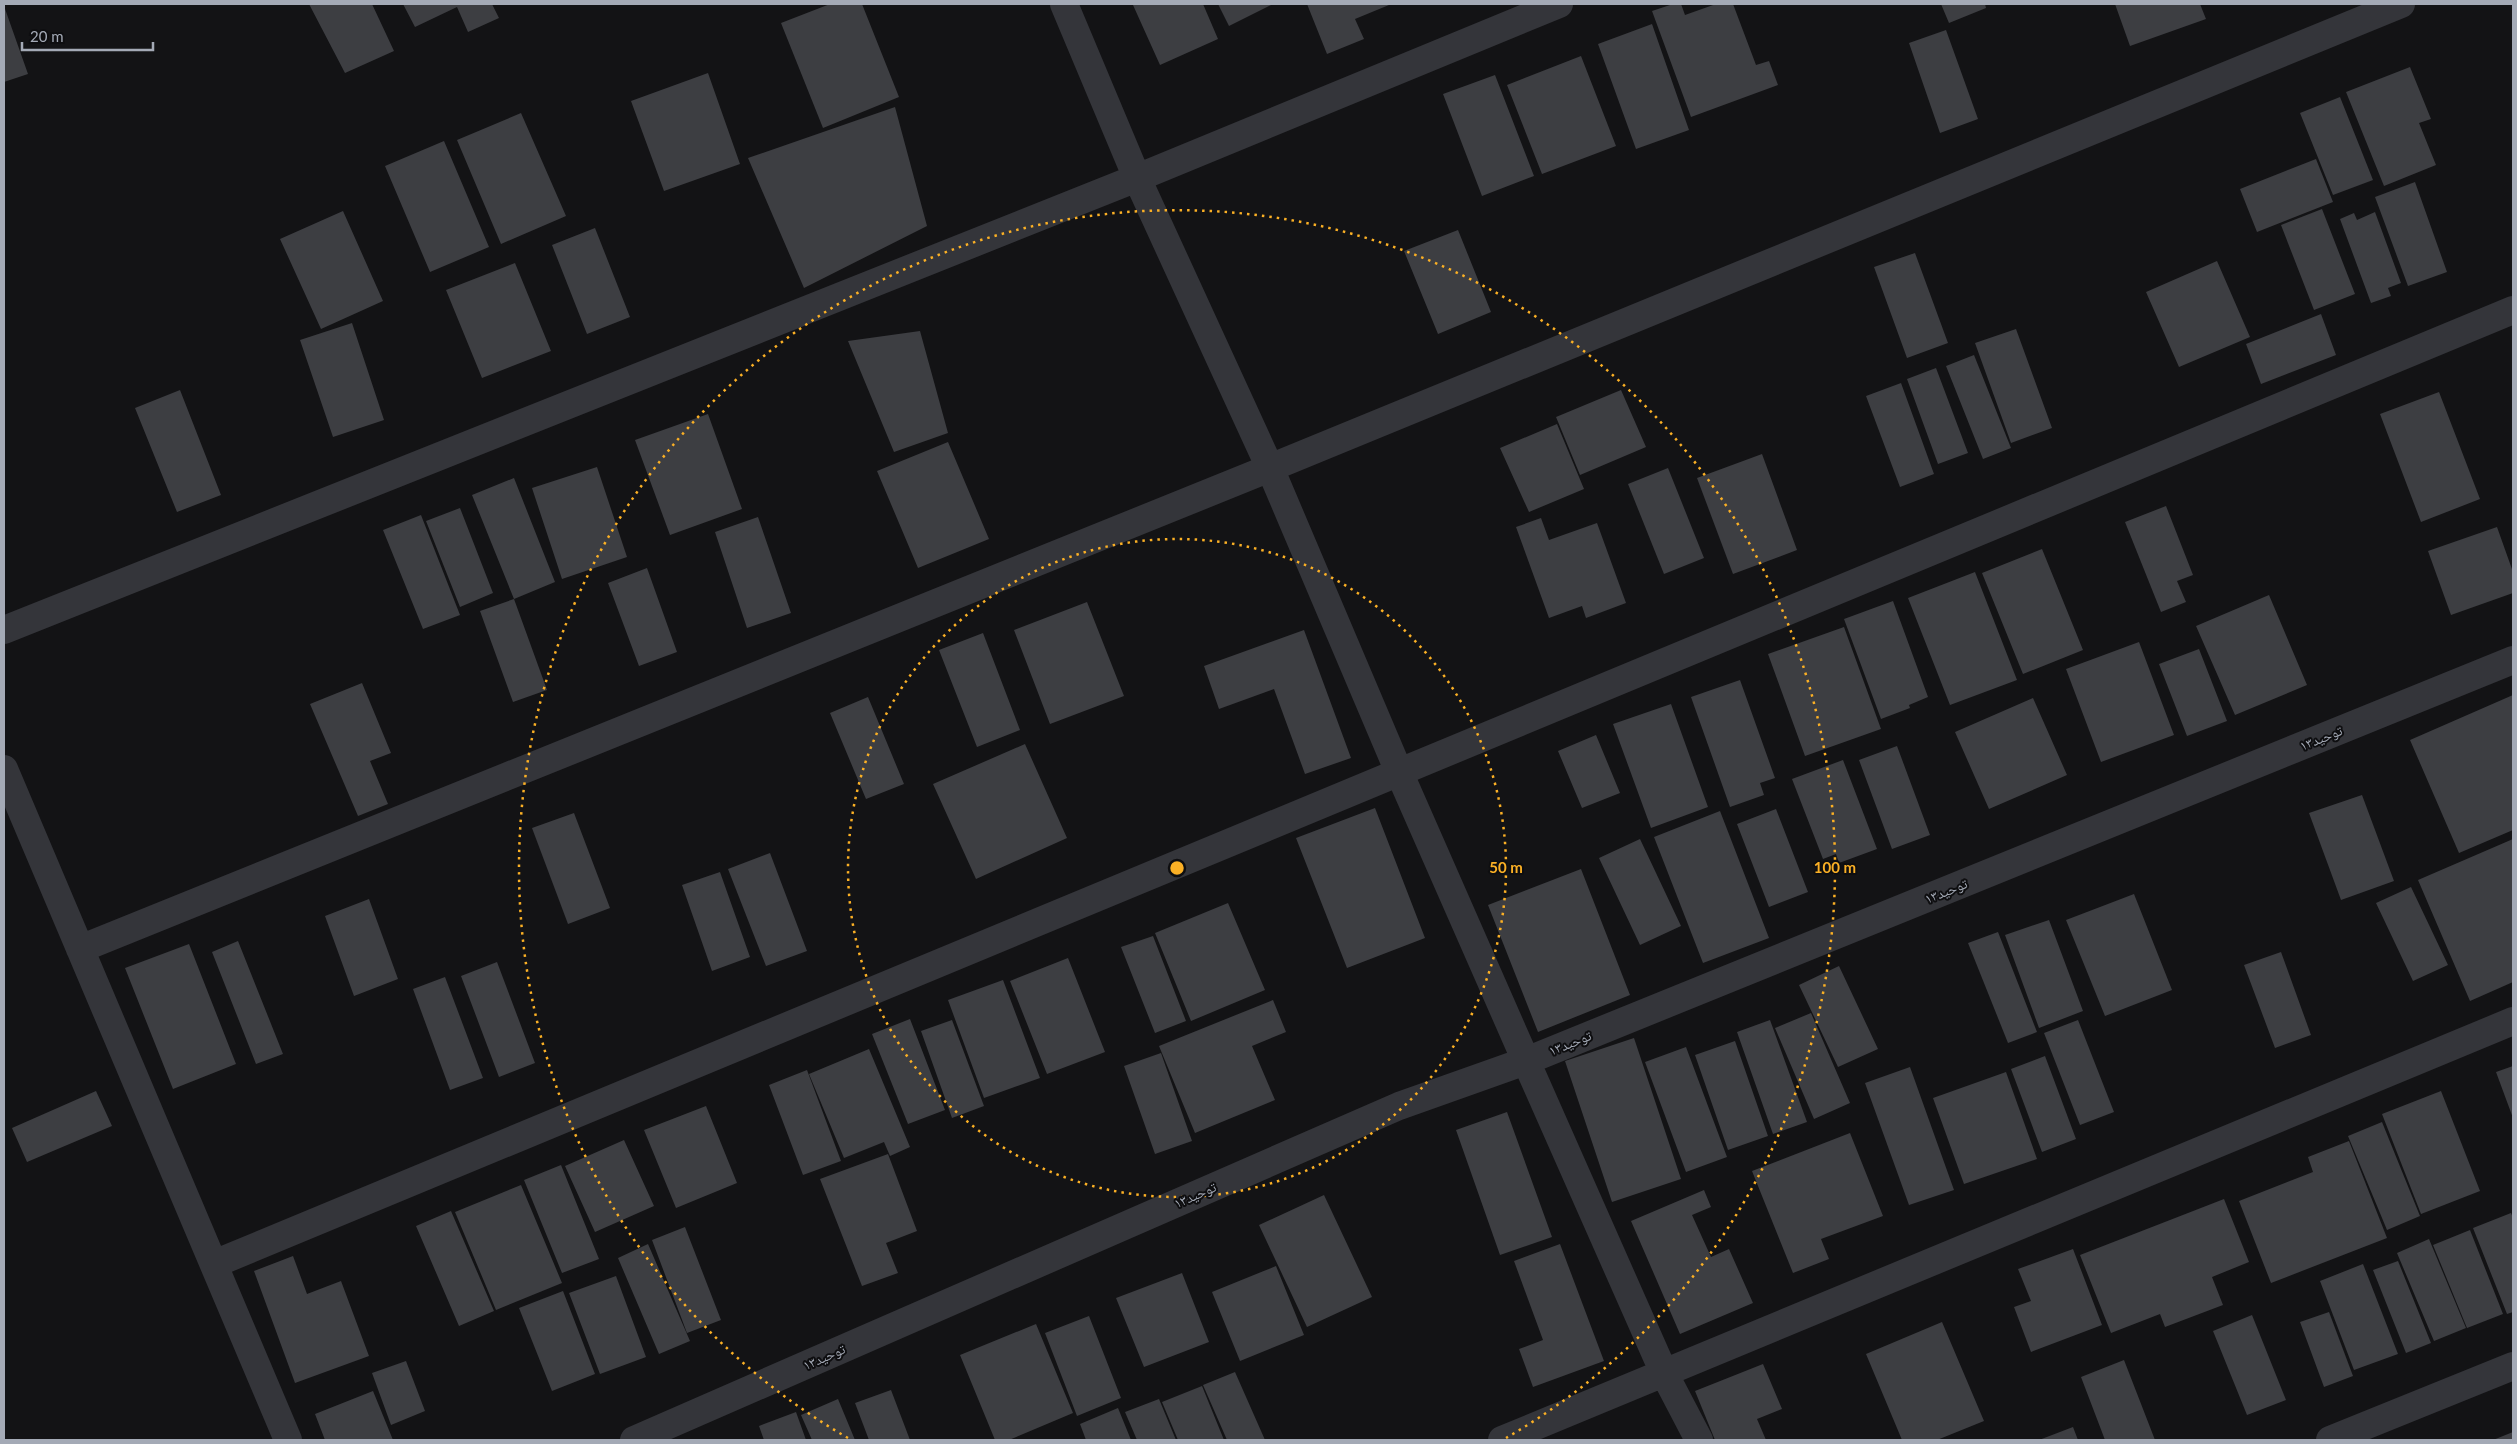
<svg xmlns="http://www.w3.org/2000/svg" width="2517" height="1444" viewBox="0 0 2517 1444" font-family="Lato,'Noto Naskh Arabic',sans-serif">
<rect width="100%" height="100%" fill="#131315"/>
<path fill="#3d3e42" d="M309,4H372L394,51L345,73Z
M403,4H492L499,18L468,32L457,7L415,27Z
M830,4H862L899,97L823,128L781,23Z
M1135,4H1203L1218,39L1160,65L1133,5Z
M1218,4H1273L1229,26Z
M1307,4H1388L1389,5L1355,19L1364,39L1327,54Z
M1673,4H1681L1685,15L1716,4H1733L1756,65L1769,61L1778,85L1691,117L1652,11Z
M1941,4H1985L1986,8L1949,23Z
M2115,4H2200L2206,19L2130,46Z
M4,6L28,74L4,82Z
M1652,24L1689,130L1636,149L1598,44Z
M1946,30L1978,119L1940,133L1909,43Z
M1581,56L1616,146L1542,174L1507,85Z
M2410,67L2431,119L2419,123L2436,165L2384,186L2346,92Z
M708,73L740,164L664,191L631,101Z
M1495,75L1534,176L1482,196L1443,94Z
M2340,97L2373,180L2333,195L2300,113Z
M895,107L927,226L804,288L748,158Z
M521,113L566,216L501,244L457,140Z
M444,141L489,247L430,272L385,166Z
M2316,159L2333,202L2257,232L2240,189Z
M2415,182L2447,272L2408,286L2375,197Z
M2322,209L2355,294L2314,310L2281,225Z
M343,211L383,301L321,329L280,239Z
M2375,212L2401,283L2388,288L2391,296L2371,303L2340,219L2354,213L2357,220Z
M595,228L630,317L587,334L552,245Z
M1458,230L1491,312L1438,334L1404,251Z
M1915,253L1948,343L1907,358L1874,267Z
M2217,261L2250,337L2179,367L2146,292Z
M515,263L551,351L482,378L446,290Z
M2321,314L2336,355L2261,384L2246,344Z
M352,323L384,420L333,437L300,340Z
M2016,329L2052,428L2011,443L1975,343Z
M920,331L948,433L894,452L848,341Z
M1974,355L2011,448L1983,459L1946,366Z
M1936,368L1968,453L1938,464L1907,379Z
M1901,383L1934,474L1900,487L1866,396Z
M180,390L221,495L177,512L135,408Z
M1621,390L1646,447L1580,475L1556,417Z
M2439,392L2480,499L2421,522L2380,414Z
M708,414L742,509L670,535L635,440Z
M1557,424L1584,489L1529,512L1500,448Z
M948,442L989,539L918,568L877,471Z
M1762,454L1797,550L1733,574L1697,478Z
M597,467L627,557L562,579L532,488Z
M1668,468L1704,558L1664,574L1628,484Z
M514,478L555,582L514,599L472,495Z
M2166,506L2193,575L2177,581L2186,602L2161,612L2125,522Z
M460,508L493,593L460,607L426,521Z
M421,515L460,615L423,629L383,530Z
M758,517L791,613L747,628L715,532Z
M1541,518L1549,540L1597,523L1626,603L1586,618L1582,606L1549,618L1516,527Z
M2497,527L2513,572V593L2451,615L2428,551Z
M2042,549L2083,650L2023,674L1982,573Z
M647,568L677,652L639,666L608,583Z
M1975,572L2017,680L1950,705L1908,598Z
M2269,595L2307,685L2235,715L2196,626Z
M514,599L547,690L513,702L480,611Z
M1893,601L1928,697L1909,705L1910,708L1881,719L1844,619Z
M1087,602L1124,696L1050,724L1014,630Z
M1844,627L1881,729L1805,756L1768,654Z
M1304,630L1351,758L1305,774L1274,689L1219,709L1204,666Z
M983,633L1020,730L977,747L939,650Z
M2139,642L2174,735L2101,762L2066,669Z
M2199,649L2227,721L2187,736L2159,664Z
M1740,680L1775,778L1760,783L1764,795L1730,807L1691,697Z
M362,683L391,753L370,761L388,804L358,816L310,704Z
M2513,695V830L2459,853L2410,740Z
M868,697L904,784L866,799L830,713Z
M2033,698L2067,775L1989,809L1955,732Z
M1671,704L1708,807L1651,828L1613,724Z
M1596,735L1620,793L1582,808L1558,751Z
M1025,744L1067,838L976,879L933,784Z
M1897,746L1930,835L1892,849L1859,760Z
M1843,760L1877,849L1839,863L1836,854L1823,859L1792,779Z
M2362,795L2394,881L2341,900L2309,813Z
M1375,808L1425,938L1347,968L1296,838Z
M1776,809L1808,892L1769,907L1737,824Z
M1720,811L1769,938L1703,963L1654,837Z
M574,813L610,908L568,924L532,828Z
M1640,839L1681,926L1640,945L1599,858Z
M2513,839V982L2470,1001L2418,880Z
M770,853L807,951L766,966L728,869Z
M1581,869L1630,995L1538,1032L1488,905Z
M720,872L750,957L712,971L682,885Z
M2411,887L2448,965L2413,981L2376,903Z
M2134,894L2172,990L2105,1016L2066,920Z
M369,899L398,979L354,996L325,916Z
M1228,903L1265,990L1191,1021L1155,933Z
M2049,920L2083,1011L2039,1028L2005,935Z
M1998,932L2037,1032L2008,1043L1968,943Z
M1153,936L1186,1021L1155,1033L1121,947Z
M238,941L283,1054L256,1064L212,952Z
M189,944L236,1064L173,1089L125,968Z
M2281,952L2311,1035L2275,1048L2244,965Z
M1068,958L1105,1052L1047,1074L1010,981Z
M497,962L535,1063L499,1077L461,976Z
M1839,966L1878,1049L1838,1067L1799,985Z
M445,977L483,1078L450,1090L413,989Z
M1003,980L1040,1078L984,1098L948,1000Z
M1273,1000L1286,1032L1252,1046L1275,1100L1195,1133L1159,1046Z
M1811,1013L1850,1103L1814,1119L1775,1028Z
M910,1019L945,1110L908,1124L872,1034Z
M952,1020L984,1106L952,1118L921,1031Z
M1770,1020L1807,1122L1773,1134L1737,1032Z
M2078,1020L2114,1112L2080,1125L2044,1033Z
M1634,1038L1681,1179L1612,1202L1565,1061Z
M1735,1041L1768,1136L1728,1150L1695,1055Z
M1686,1047L1727,1157L1686,1172L1645,1062Z
M869,1049L910,1147L890,1156L884,1142L844,1158L809,1074Z
M1161,1053L1192,1141L1155,1154L1124,1066Z
M2045,1056L2076,1139L2042,1152L2011,1069Z
M2513,1066V1118L2496,1072Z
M1910,1067L1954,1190L1909,1205L1865,1083Z
M807,1070L841,1161L803,1175L769,1085Z
M2006,1072L2037,1159L1964,1184L1933,1098Z
M96,1091L112,1126L27,1162L12,1128Z
M2441,1091L2480,1191L2421,1214L2382,1114Z
M706,1106L737,1183L676,1208L644,1130Z
M1507,1112L1552,1237L1500,1255L1456,1130Z
M2382,1122L2420,1216L2387,1230L2348,1136Z
M1850,1133L1883,1216L1821,1239L1829,1259L1793,1273L1752,1171Z
M624,1140L654,1206L595,1232L565,1166Z
M2349,1141L2387,1238L2271,1283L2239,1201L2313,1172L2308,1157Z
M888,1154L917,1231L886,1243L898,1273L862,1286L820,1179Z
M561,1165L599,1259L562,1273L524,1180Z
M521,1185L562,1283L496,1310L455,1212Z
M1704,1190L1711,1207L1692,1215L1711,1257L1729,1249L1753,1303L1680,1334L1631,1221Z
M1324,1195L1372,1297L1307,1327L1259,1225Z
M2224,1199L2249,1262L2212,1277L2223,1305L2165,1327L2160,1314L2111,1333L2080,1255Z
M451,1211L494,1311L459,1326L416,1226Z
M2511,1213L2513,1218V1312L2507,1314L2473,1228Z
M685,1227L721,1320L687,1333L652,1240Z
M2470,1230L2503,1314L2467,1328L2433,1245Z
M2429,1239L2466,1328L2434,1341L2397,1253Z
M648,1244L690,1341L659,1354L618,1258Z
M1560,1244L1604,1361L1533,1387L1519,1349L1543,1340L1514,1261Z
M2073,1249L2102,1325L2031,1352L2014,1307L2031,1301L2018,1269Z
M293,1256L307,1294L341,1281L369,1356L295,1383L254,1271Z
M2398,1261L2431,1343L2406,1353L2373,1270Z
M2363,1264L2398,1354L2354,1370L2320,1281Z
M1276,1266L1304,1335L1240,1361L1212,1292Z
M1182,1273L1209,1342L1144,1367L1116,1298Z
M616,1276L646,1357L600,1374L569,1293Z
M563,1291L595,1374L552,1391L519,1308Z
M2329,1312L2353,1376L2324,1387L2300,1322Z
M2252,1315L2286,1400L2247,1415L2213,1331Z
M1089,1316L1121,1398L1077,1416L1045,1333Z
M1942,1322L1984,1421L1937,1440H1902L1866,1354Z
M1036,1324L1073,1413L1009,1440H995L960,1355Z
M2124,1360L2155,1440H2105L2081,1377Z
M406,1361L425,1411L391,1425L372,1373Z
M1763,1364L1782,1409L1757,1419L1766,1440H1715L1695,1391Z
M1235,1372L1265,1440H1227L1203,1385Z
M1202,1386L1224,1440H1178L1162,1402Z
M891,1390L910,1440H869L855,1403Z
M373,1391L393,1440H325L315,1414Z
M838,1399L855,1440H812L801,1415Z
M1159,1399L1176,1440H1137L1125,1412Z
M1118,1408L1131,1440H1086L1080,1424Z
M796,1412L806,1440H764L759,1426Z
M2073,1427L2078,1440H2039Z
M2513,1432V1440H2493Z"/>
<g fill="none" stroke-linecap="round" stroke-linejoin="round">
<path stroke="#34353a" stroke-width="28" d="M1064,4L1137,178L1270,468L1399,772L1526,1061L1664,1373L1699,1440
M4,630L1137,178L1559,4
M4,769L288,1440
M80,949L1270,468L2401,4
M214,1264L2513,310
M634,1440L1399,1106L1526,1061L2513,660
M1502,1440L2513,1021
M2330,1440L2513,1366"/>
</g>
<g fill="none" stroke="#fbb025" stroke-width="2.5" stroke-dasharray="2.5 5">
<circle cx="1177" cy="868" r="329"/>
<path d="M848 1438A658 658 0 1 1 1506 1438"/>
</g>
<g text-anchor="middle" stroke-width="4" stroke-linejoin="round" paint-order="stroke">
<g font-size="14" fill="#a4aab6" stroke="#0e0e10">
<text transform="translate(2321 738) rotate(-22)" y="5">توحید۱۳</text>
<text transform="translate(1946 891) rotate(-22)" y="5">توحید۱۳</text>
<text transform="translate(1570 1043) rotate(-22)" y="5">توحید۱۳</text>
<text transform="translate(1195 1195) rotate(-24)" y="5">توحید۱۳</text>
<text transform="translate(824 1357) rotate(-24)" y="5">توحید۱۳</text>
</g>
</g>
<circle cx="1177" cy="868" r="8" fill="#fbb025" stroke="#0e0e10" stroke-width="2.5"/>
<g font-size="15" text-anchor="middle" font-weight="bold" fill="#fbb025" stroke="#0e0e10" stroke-width="4" stroke-linejoin="round" paint-order="stroke">
<text x="1506" y="873">50 m</text>
<text x="1835" y="873">100 m</text>
</g>
<rect width="2517" height="1444" fill="none" stroke="#a4aab6" stroke-width="10"/>
<path d="M22 42v8h131v-8" fill="none" stroke="#a4aab6" stroke-width="2.5"/>
<text x="30" y="42" font-size="15" fill="#a4aab6" stroke="#0e0e10" stroke-width="4" paint-order="stroke">20 m</text>
</svg>
